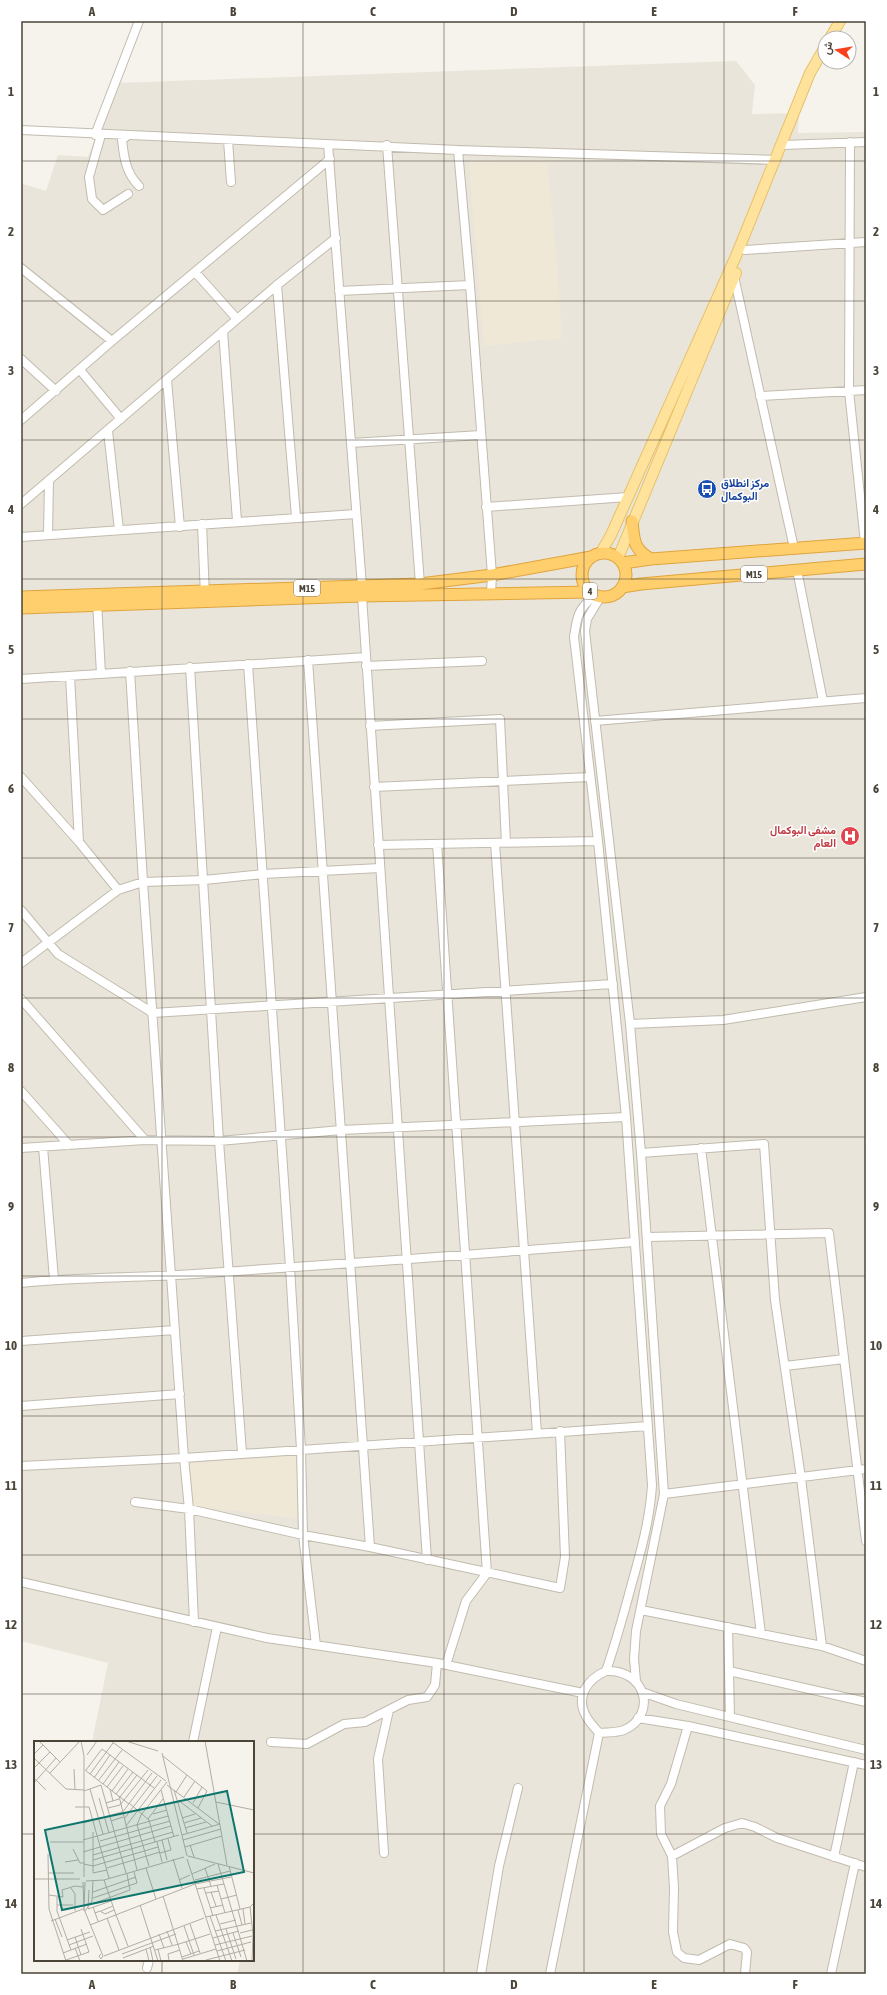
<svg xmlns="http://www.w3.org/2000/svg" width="887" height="1995" viewBox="0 0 887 1995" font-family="'Asap Condensed',Vazirmatn,sans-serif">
<rect width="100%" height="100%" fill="#f6f3ec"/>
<path fill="#eae5da" d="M736,61L755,85L752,114L799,113L798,133L866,132V1974H237L240,1960H253V1742H92L108,1663L21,1641V187L23,184L46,191L58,155L88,157L117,83Z"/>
<path fill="#efe8d6" d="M469,162L547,163L555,242L562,338L484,346Z
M296,1456L301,1519L194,1506L189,1463Z"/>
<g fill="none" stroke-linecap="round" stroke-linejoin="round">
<defs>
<path id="minor" d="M21,130L458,150L776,160
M95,135L139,21
M101,135L89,177L92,199L103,210L128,194
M127,136L122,140C124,158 126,173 139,186
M228,140L231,182
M850,142L849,391L865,543
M328,144L362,586
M387,145L420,584
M783,145L866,142
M458,150L470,285L492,575L491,593
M745,250L866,242
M21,268L112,341
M195,272L237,319
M734,276L794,548
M277,285L296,517
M339,291L470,285
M223,331L237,521
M21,359L56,391
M80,370L121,419
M167,380L180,527
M760,396L866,390
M21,420L112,341L330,159
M108,431L119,530
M351,443L481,435
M21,504L277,285L336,238
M486,507L628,497
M202,524L205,596
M48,535L49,480
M21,537L356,514
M797,570L823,701
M595,595C578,609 577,616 574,637L598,841L626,1117L652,1485C650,1519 641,1551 632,1583C624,1613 616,1642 606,1671
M362,596L427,1560
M601,596L587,619L585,631L630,1024L641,1153L664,1494L636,1631L634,1659L636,1681
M97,601L101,674
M308,660L370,1547
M248,664L290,1267L301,1449L303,1535L316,1645
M366,666L482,661
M190,667L219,1141L242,1453
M130,671L143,882L184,1458L189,1509L194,1622
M70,676L79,842
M21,679L366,657
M595,721L866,698
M370,726L500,719L506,843
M21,777L79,842L118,890
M374,787L590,777
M495,843L537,1433
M437,844L487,1573L466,1601L446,1665
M378,845L598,841
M21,910L58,954L153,1013L613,984
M21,963L118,890L143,882L204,880L263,874L380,868
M21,999L145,1140
M630,1024L723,1020L866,997
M21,1091L69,1145
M43,1147L54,1279
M21,1148L145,1140L219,1141L341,1130L626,1117
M701,1148L761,1634
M641,1153L764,1144L775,1300L801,1478L822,1646
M647,1237L829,1233L866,1541
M21,1283C78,1277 136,1278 194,1274C341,1264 487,1254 634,1242
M21,1341L175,1330
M785,1366L844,1359
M21,1406L180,1394
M21,1466L184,1458L648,1426
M664,1494L866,1469
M135,1502L189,1509L303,1535L370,1547L560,1588L565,1557L560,1431
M21,1582L267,1638L437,1663L583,1693
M641,1610L822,1646L866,1661
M728,1627L730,1717
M606,1671C646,1669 658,1715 624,1730C617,1733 607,1732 599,1733C595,1728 589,1722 586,1716C575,1696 588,1679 606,1671Z
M729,1671L866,1702
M642,1692L676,1704L866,1750
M638,1718L688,1726L866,1765
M688,1726L671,1784L660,1806L661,1834L672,1856L674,1888L673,1932L677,1952L684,1958L699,1960L730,1944L744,1948L747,1952L745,1974
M193,1742L217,1627
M271,1742L307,1744L344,1724L365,1722L408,1700L427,1697L435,1685L437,1663
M384,1853L378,1759L389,1710
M672,1856L725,1828L742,1823L755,1827L777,1838L866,1867
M834,1857L854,1762
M147,1968L149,1960
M481,1974L499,1866L518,1788
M550,1974L599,1733
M831,1974L855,1863"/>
<path id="major" d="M830,38L840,21
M600,554L611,535L736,256L810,73L825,47
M618,558L736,273"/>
<path id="highway" d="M632,521C634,540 633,549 651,559
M582 575a22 22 0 1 1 44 0a22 22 0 1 1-44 0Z
M623,563L651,559L866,543
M622,587L641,584L866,564
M21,597L420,584L492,575L591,557
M21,608L362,596L590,592"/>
</defs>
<use href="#minor" stroke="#c2bbae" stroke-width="10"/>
<use href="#major" stroke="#e6c16a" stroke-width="12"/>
<use href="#highway" stroke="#e0a43c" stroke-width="13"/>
<use href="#minor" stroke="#fff" stroke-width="8"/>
<use href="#major" stroke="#ffe39c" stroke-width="10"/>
<use href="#highway" stroke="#ffcf6e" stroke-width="11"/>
</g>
<path fill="none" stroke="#4b4439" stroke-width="1" stroke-opacity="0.55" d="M162,21V1742M303,21V1974M444,21V1974M584,21V1974M724,21V1974M21,161H866M21,301H866M21,440H866M21,579H866M21,719H866M21,858H866M21,998H866M21,1137H866M21,1276H866M21,1416H866M21,1555H866M21,1694H866M21,1834H35M253,1834H866M162,1960V1974"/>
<defs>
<symbol id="bus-disc" viewBox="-11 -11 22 22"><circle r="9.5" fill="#1a4fb4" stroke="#fff"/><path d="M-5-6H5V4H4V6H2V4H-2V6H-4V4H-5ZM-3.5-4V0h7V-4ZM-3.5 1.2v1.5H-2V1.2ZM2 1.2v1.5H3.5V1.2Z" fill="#fff"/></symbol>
<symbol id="hospital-disc" viewBox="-11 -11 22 22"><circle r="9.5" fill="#e0444e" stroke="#fff"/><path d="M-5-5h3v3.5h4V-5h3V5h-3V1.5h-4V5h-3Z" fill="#fff"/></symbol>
</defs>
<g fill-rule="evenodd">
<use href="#bus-disc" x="696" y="478" width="22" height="22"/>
<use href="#hospital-disc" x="839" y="825" width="22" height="22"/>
</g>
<g text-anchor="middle" stroke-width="3" stroke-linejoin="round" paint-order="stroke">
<g fill="#fff" stroke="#817c74" stroke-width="1">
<rect x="741" y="566" width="26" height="16" rx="3"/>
<rect x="294" y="580" width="26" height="16" rx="3"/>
<rect x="583" y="583" width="14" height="16" rx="3"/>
</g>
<g font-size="10" font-weight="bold" fill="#4b4439">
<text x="754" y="578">M15</text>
<text x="307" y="592">M15</text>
<text x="590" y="595">4</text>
</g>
<g font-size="11" font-weight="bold" fill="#164399" stroke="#fff" text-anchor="start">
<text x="721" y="487">مركز انطلاق<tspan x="721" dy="13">البوكمال</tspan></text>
</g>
<g font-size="11" font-weight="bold" fill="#be3a42" stroke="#fff" text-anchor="end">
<text x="836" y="834">مشفى البوكمال<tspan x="836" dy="13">العام</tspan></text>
</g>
</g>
<g transform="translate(34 1741)">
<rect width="220" height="220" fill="#f6f3ec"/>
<path fill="none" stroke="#b2ada4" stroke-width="1" d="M5,0L26,21M47,0L50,15V136M77,0L132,40M92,0L124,10M171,0L193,124M128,12L153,115M0,13L9,4M53,14L63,0M129,15L173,50L164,67M0,17L32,48L50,49M0,27L16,11M40,28L41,49M51,29L95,63M52,29L68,8L120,47M16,32L46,0M56,33L79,2M0,37L12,49M60,37L76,14M64,40L88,9M0,42L22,17M69,43L85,21M67,44L92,132M133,44L185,83M73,46L89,25M56,48L69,93M76,48L79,60M127,49L140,96M140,49L153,92M50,50L67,44M78,50L94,28M142,51L153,34M82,53L99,31M85,55L103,129M86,56L103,34M150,56L161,40M65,57L75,92M144,59L178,85M182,61L220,69M72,62L85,58M95,62L115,79L121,101M159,62L168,46M41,66H55L75,137M74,67L86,64L114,29M88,72L118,32M119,73L133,69M148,77L161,73M90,78L123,35M114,78L129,58M77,80L89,76M49,82L88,71M150,82L167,77M92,85L127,39M151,87L172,81M59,91V132L73,129M148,94L186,83M49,99L134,75M128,99L133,119M149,99L187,88M66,100L136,80M16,101H49M123,101L128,121M156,104L160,116M151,106L188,95M39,108L46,122H50M49,111L137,85M126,112L137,109L134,98M14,113L15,168L32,220M59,114L139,91M154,115L220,132M139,118L148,147M153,118L186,220M59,119L145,94M31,121L44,119M50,123L59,125L124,106M184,123L213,220M115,125L103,84L107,74L133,41M195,125L206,168M73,127L126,111M112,127L122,158M171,127L177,145M14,132H40M158,133L181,123M0,138H46M70,139L82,174M145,139L156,134M161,139L196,130M52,140L70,139L150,116M49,141L50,170M51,141L50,168L69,215L67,218L65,215L67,213M183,144L191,172M37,147L41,153V170M170,147L179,175M163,148L190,143M55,149L54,168L77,160M59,151L102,136M177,151L182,165M172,152L185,150M15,154L29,156L28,149L41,145L49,146M129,155L149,220M23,156V170L37,209M59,157L103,142L100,131M187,158L203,154M58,163L96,149L93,133M23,164H39M106,164L124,220M59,166L64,180M216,166L219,193L218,220M176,167L189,164M209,168L211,183M204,169L208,184M51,170L58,160L59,140M67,170L79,165M61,172L66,170L71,173L80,169M82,174L94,205M182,174L198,220M176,175L192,220M172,176L216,166L220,162M73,177L85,209M21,178L28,196M17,180L49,168M156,183L166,212M186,183L202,179M56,184L161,143L197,136M150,185L160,214M192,188L202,218M133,190L138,204M181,190L217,182M199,192L207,216M206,192L218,189M125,193L130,207M41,196L47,214M179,197L205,190M33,199L56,191M152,201L157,213M145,203L176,193M35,204L59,195M181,204L218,195M116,206L119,220M41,207L46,220M112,208L115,220M124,208L127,220M121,209L145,203M183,210L217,201M29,212L53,203M88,213L142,193M70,215L170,177M148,216L165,210M89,217L120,205M149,218L182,208M32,219L55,211L47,188M172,219L211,209M135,220L134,213L146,209"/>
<path fill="#0f766e" fill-opacity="0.15" stroke="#0f766e" stroke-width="2" d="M193,50L210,131L28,169L11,89Z"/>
<rect width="220" height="220" fill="none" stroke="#4b4439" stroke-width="2"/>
</g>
<rect width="887" height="1995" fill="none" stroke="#ffffff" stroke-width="44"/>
<g transform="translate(837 50) rotate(282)"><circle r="19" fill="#ffffff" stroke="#b7b4b0"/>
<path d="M0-3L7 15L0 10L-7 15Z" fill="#fc3f1d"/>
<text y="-6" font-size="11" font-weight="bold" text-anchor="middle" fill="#4b4439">ش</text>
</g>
<rect x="22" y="22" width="843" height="1951" fill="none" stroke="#4b4439" stroke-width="1.5"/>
<g font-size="13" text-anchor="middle" font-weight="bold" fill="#4b4439">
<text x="92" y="16">A</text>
<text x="233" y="16">B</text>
<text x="373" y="16">C</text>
<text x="514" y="16">D</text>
<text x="654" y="16">E</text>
<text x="795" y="16">F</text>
<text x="11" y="96">1</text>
<text x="876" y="96">1</text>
<text x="11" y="236">2</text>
<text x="876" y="236">2</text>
<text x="11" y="375">3</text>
<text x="876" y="375">3</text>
<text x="11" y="514">4</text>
<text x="876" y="514">4</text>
<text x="11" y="654">5</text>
<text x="876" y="654">5</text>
<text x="11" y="793">6</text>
<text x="876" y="793">6</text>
<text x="11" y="932">7</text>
<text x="876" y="932">7</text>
<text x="11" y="1072">8</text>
<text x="876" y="1072">8</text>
<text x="11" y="1211">9</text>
<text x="876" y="1211">9</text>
<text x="11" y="1350">10</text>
<text x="876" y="1350">10</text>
<text x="11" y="1490">11</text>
<text x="876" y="1490">11</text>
<text x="11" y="1629">12</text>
<text x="876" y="1629">12</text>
<text x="11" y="1769">13</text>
<text x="876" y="1769">13</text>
<text x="11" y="1908">14</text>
<text x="876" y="1908">14</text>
<text x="92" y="1989">A</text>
<text x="233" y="1989">B</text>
<text x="373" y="1989">C</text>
<text x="514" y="1989">D</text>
<text x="654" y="1989">E</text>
<text x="795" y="1989">F</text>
</g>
</svg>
